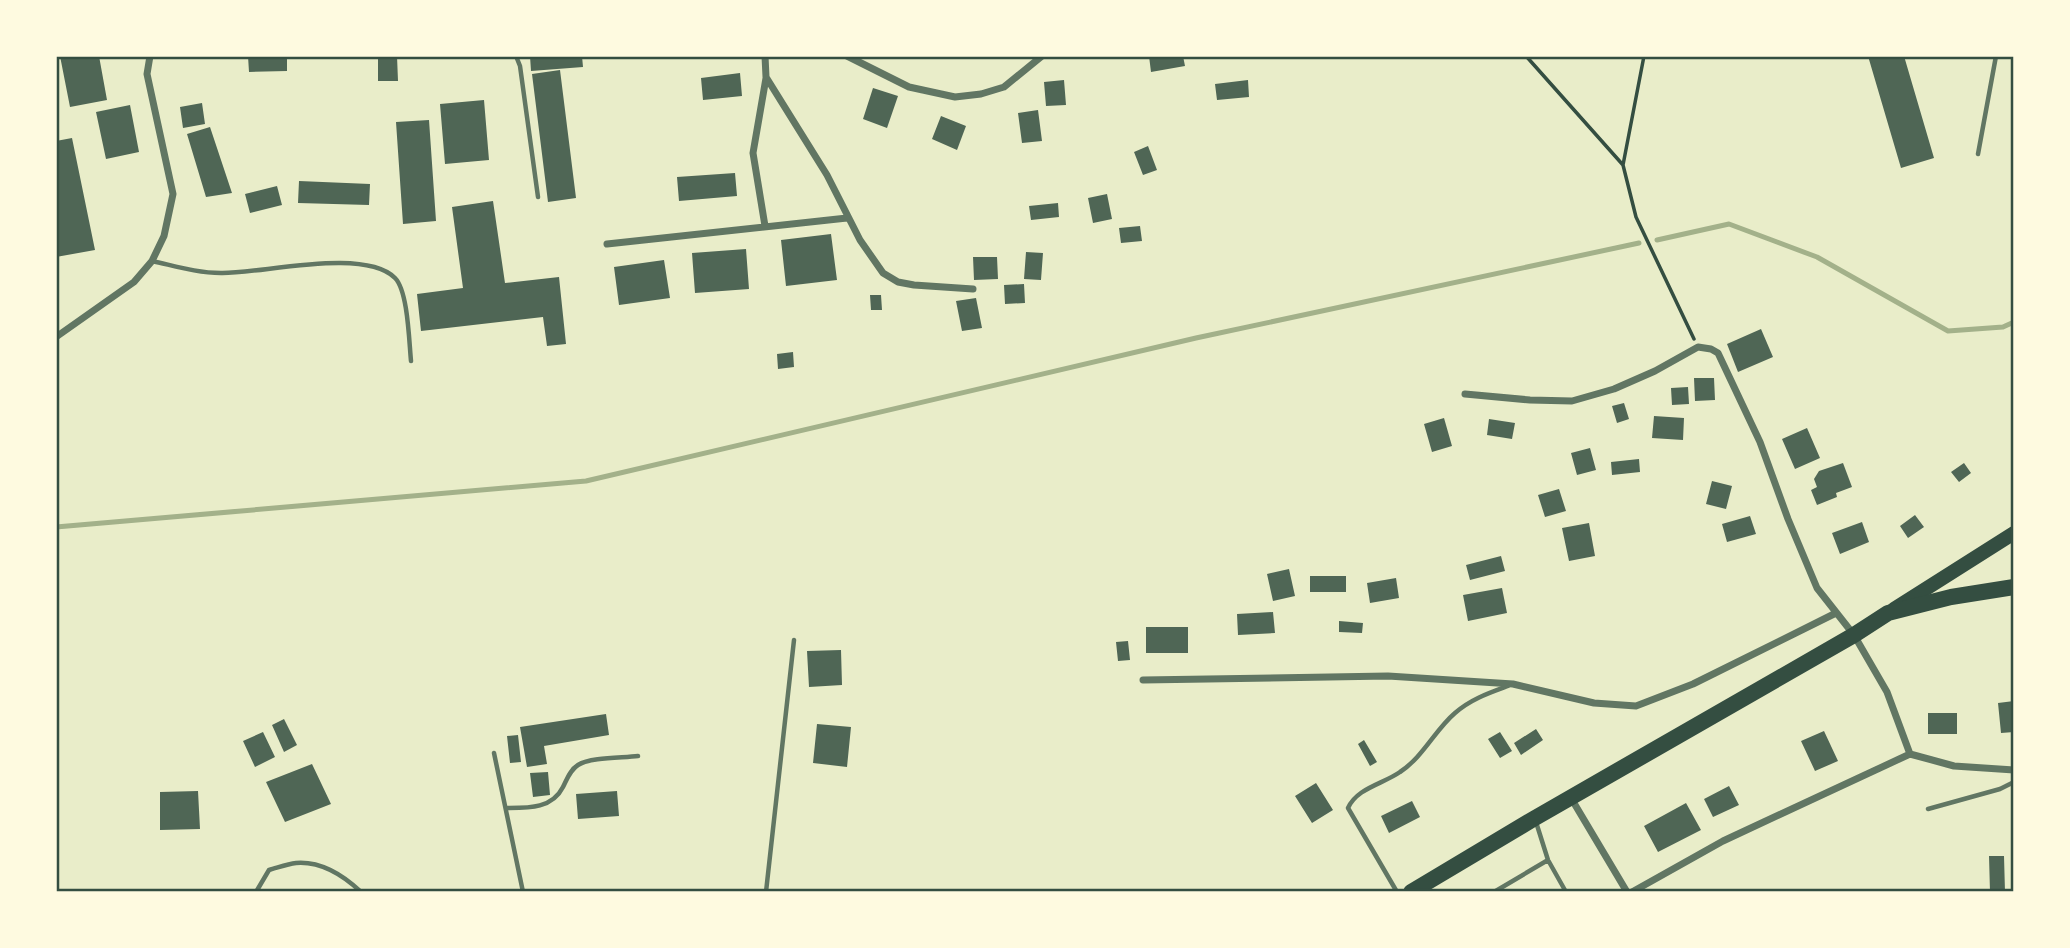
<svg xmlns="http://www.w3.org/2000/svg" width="2070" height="948" viewBox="0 0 2070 948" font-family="Ubuntu,sans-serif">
<rect width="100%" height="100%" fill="#e9edc9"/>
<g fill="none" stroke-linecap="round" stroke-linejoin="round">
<path stroke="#a3b18a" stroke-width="5" d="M1657,240L1729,224L1817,257L1948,331L2003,327L2014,322
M56,527L586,481L1196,338L1639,243"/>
</g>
<path fill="#4f6655" d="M60,56H99L107,100L70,107Z
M248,56H287V71L249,72Z
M378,56H397L398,81H378Z
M530,56H582L583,67L531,71Z
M1149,56H1183L1185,66L1151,72Z
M1868,56H1904L1934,158L1901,168Z
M560,70L576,198L548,202L532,74Z
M740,73L742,96L703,100L701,78Z
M1064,80L1066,105L1046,106L1044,82Z
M1248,80L1249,97L1217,100L1215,84Z
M873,88L898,96L887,128L863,119Z
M484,100L489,160L445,164L440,104Z
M202,103L205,124L183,128L180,107Z
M130,105L139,152L106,159L96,112Z
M1038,110L1042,141L1022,143L1018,113Z
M941,116L966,126L957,150L932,139Z
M429,120L436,221L403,224L396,122Z
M210,127L232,193L206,197L187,134Z
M72,138L95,250L56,257V141Z
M1148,146L1157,170L1143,175L1134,152Z
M735,173L737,196L679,201L677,177Z
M299,181L370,184L369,205L298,203Z
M277,186L282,205L250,213L245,194Z
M1107,194L1112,219L1093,223L1088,198Z
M493,201L505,283L559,277L566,344L547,346L543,317L421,331L417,294L463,288L452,207Z
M1058,203L1059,217L1031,220L1029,206Z
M1140,226L1142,241L1121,243L1119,228Z
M831,234L837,280L786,286L781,240Z
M746,249L749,289L695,293L692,253Z
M1026,252L1043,253L1041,280L1024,279Z
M973,257H997L998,279L974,280Z
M664,260L670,298L619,305L614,267Z
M1024,284L1025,303L1005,304L1004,285Z
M870,295H881L882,310H871Z
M976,298L982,328L962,331L956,301Z
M1761,329L1773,357L1738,372L1727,344Z
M793,352L794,367L778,369L777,354Z
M1694,378H1714L1715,400L1695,401Z
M1688,387L1689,404L1672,405L1671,388Z
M1624,403L1629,419L1617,423L1612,406Z
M1654,416L1684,418L1683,440L1652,438Z
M1444,418L1452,446L1432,452L1424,424Z
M1489,419L1515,423L1512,439L1487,435Z
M1807,428L1820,458L1795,469L1782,439Z
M1590,448L1596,470L1577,475L1571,453Z
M1639,459L1640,472L1612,475L1611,462Z
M1843,463L1852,487L1836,493L1837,497L1817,505L1811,490L1817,487L1814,479L1819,471Z
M1964,463L1971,473L1959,482L1951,472Z
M1712,481L1732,486L1726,509L1706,504Z
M1559,489L1566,511L1545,517L1538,495Z
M1915,515L1924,527L1908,538L1900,526Z
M1750,516L1756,534L1727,542L1722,524Z
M1862,522L1869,542L1840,554L1832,533Z
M1589,523L1595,556L1569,561L1562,528Z
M1501,556L1505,571L1470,580L1466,565Z
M1289,569L1295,596L1273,601L1267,574Z
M1310,576H1346V592H1310Z
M1396,578L1399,598L1370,603L1367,583Z
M1502,588L1507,613L1468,621L1463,595Z
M1273,612L1275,633L1238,635L1237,614Z
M1339,621L1363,623L1362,633L1339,632Z
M1146,627H1188V653H1146Z
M1128,641L1130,660L1118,661L1116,642Z
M841,650L842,685L809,687L807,651Z
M2014,701V732L2001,733L1998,703Z
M1928,713H1957V734H1928Z
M606,714L609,735L544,746L547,764L527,767L520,727Z
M284,719L297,745L284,752L272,725Z
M817,724L851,727L847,767L813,763Z
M1536,729L1543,740L1521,755L1514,743Z
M1824,731L1838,761L1815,771L1801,741Z
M263,732L275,757L255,767L243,741Z
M1500,732L1512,751L1500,758L1488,739Z
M518,735L521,762L510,763L507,736Z
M1364,740L1377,762L1370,766L1358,744Z
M312,764L331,804L285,822L266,782Z
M548,772L550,795L533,797L530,773Z
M1316,783L1333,810L1312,823L1295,796Z
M1729,786L1739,805L1713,817L1704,799Z
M198,791L200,829L160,830V792Z
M617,791L619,816L578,819L576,794Z
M1412,801L1420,817L1389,833L1381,816Z
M1686,803L1701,830L1658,852L1644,826Z
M1989,856H2004L2005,892H1990Z"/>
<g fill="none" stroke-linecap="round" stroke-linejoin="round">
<path stroke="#344e41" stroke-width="3.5" d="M1526,56L1623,165
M1644,56L1623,165L1636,217L1694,339"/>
<path stroke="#617663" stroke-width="4.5" d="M516,56L520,66L538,197
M1978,154L1996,56
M152,261C175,266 197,273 221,273C260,274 364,247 395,278C408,291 409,341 411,361
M494,753L523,892
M506,808C528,808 552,809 563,787C567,779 570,770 578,765C591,757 622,758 638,756
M1928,809L2000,789L2014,782
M1536,822L1548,860L1566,892
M256,892L269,870C277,868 287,864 296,863C321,861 344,876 361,892
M766,892L794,640
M1397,892L1348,808C1357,788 1383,784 1400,772C1423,757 1435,730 1455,713C1471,699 1489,693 1508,686
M1494,892L1548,860"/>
<path stroke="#617663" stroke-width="7" d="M765,56L766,77L827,175L860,240L883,273L898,282L914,285L973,289
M847,56L909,87L955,97L981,94L1004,87L1042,56
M765,226L753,153L766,78
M607,244L847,218
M56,337L134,282L152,261L164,236L173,194L147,74L150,56
M1465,394L1530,400L1572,401L1614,389L1655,371L1698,347L1711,349L1718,353L1760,442L1788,519L1817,588L1854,635L1887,692L1910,754L1954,766L2014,770
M1143,680L1388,676L1513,684L1594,703L1636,706L1693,684L1836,613
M1571,798L1627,892
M1632,892L1723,841L1910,754"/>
<path stroke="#344e41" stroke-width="14" d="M1894,609L2014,533"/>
<path stroke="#344e41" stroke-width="16" d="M1411,892L1535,818L1854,635L1888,613L1951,597L2014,587"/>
</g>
<rect width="2070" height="948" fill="none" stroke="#fefae0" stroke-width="116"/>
<rect x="58" y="58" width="1954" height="832" fill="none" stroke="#344e41" stroke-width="2.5"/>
</svg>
